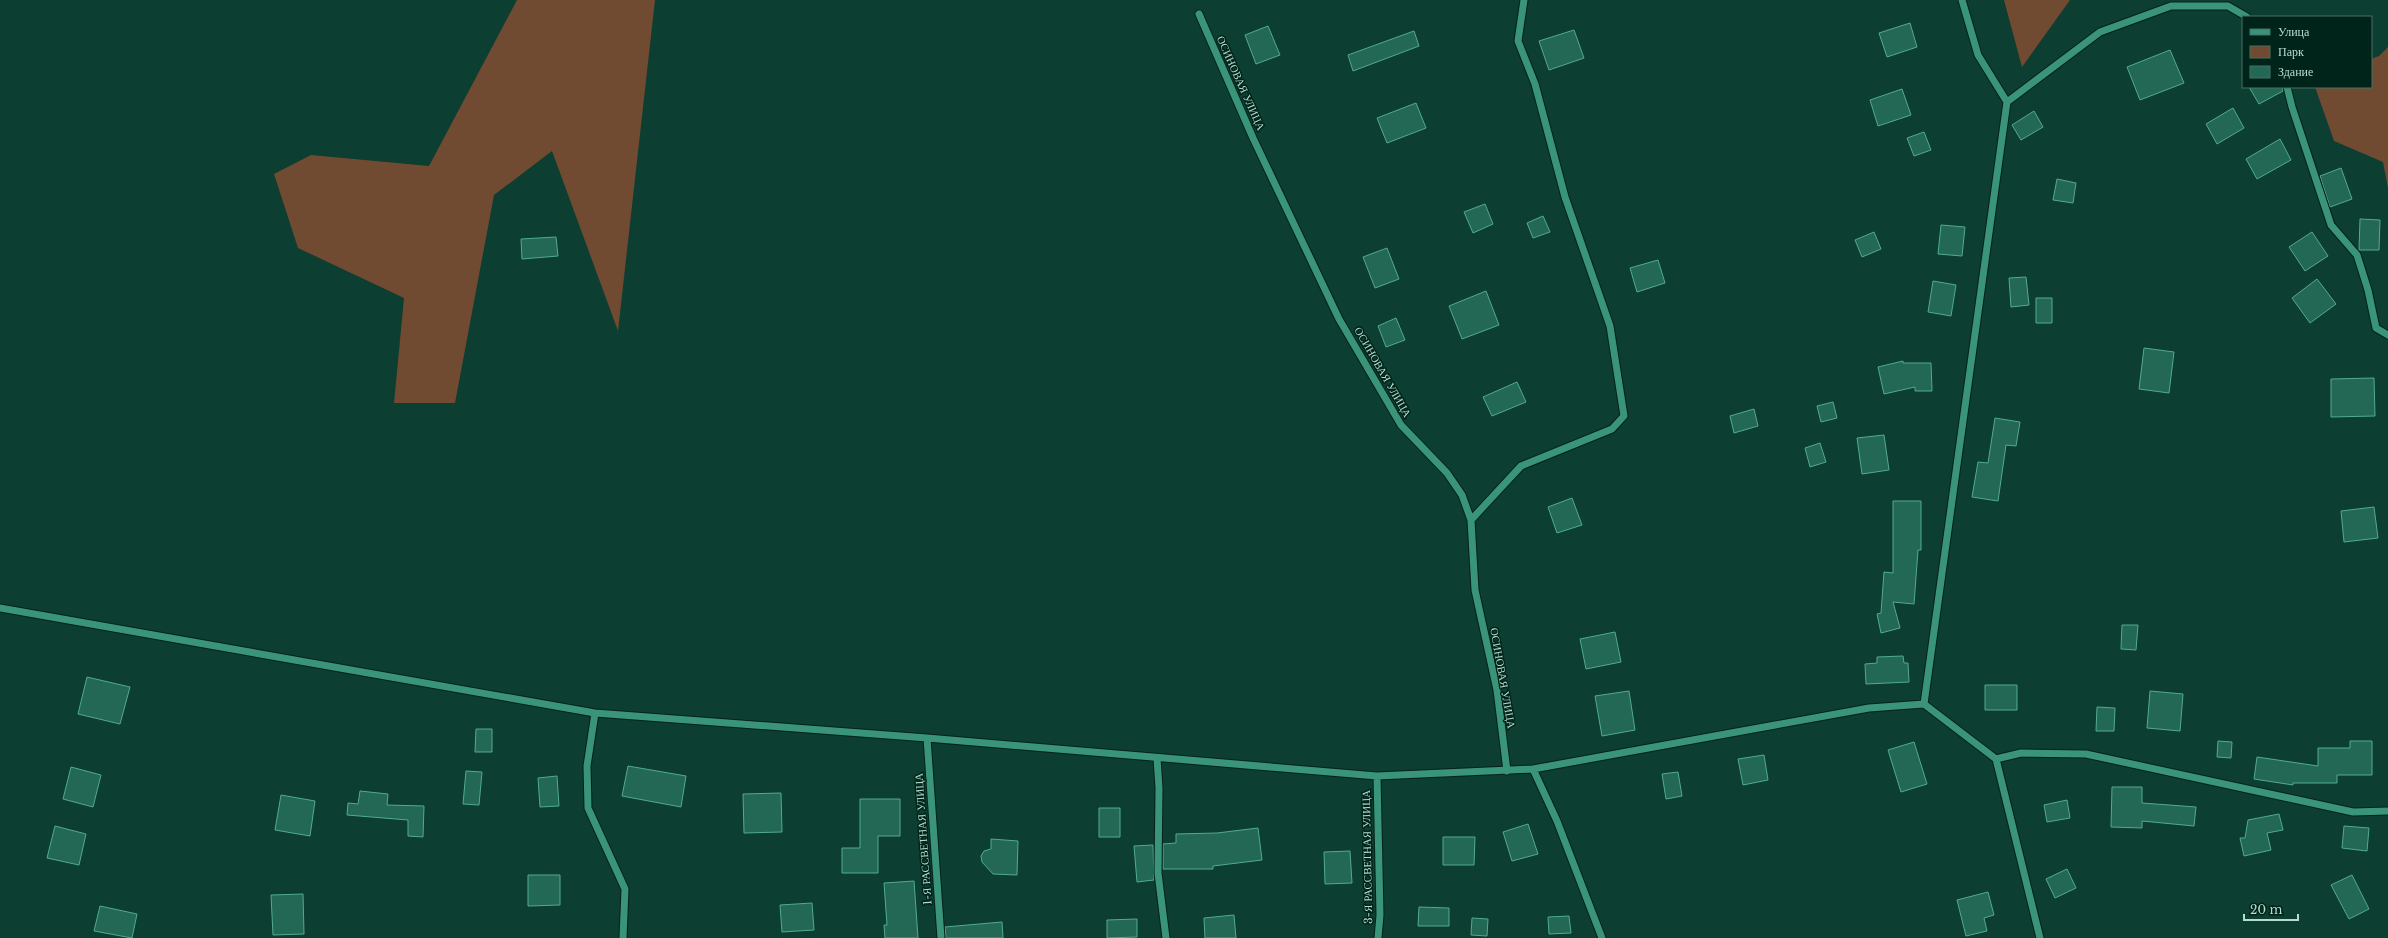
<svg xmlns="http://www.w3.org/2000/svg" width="2388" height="938" viewBox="0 0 2388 938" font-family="'Libre Baskerville',serif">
<rect width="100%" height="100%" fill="#0c3e31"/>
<path fill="#714a32" d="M517,0H655L618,331L552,151L494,195L455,403H394L404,298L298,248L274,174L311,155L429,166Z
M2004,0H2070L2022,67Z
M2388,47V188L2383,162L2334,141L2315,87H2371V59L2379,56Z"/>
<path fill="#236855" stroke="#52ab90" d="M1910,23L1917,47L1887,57L1879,33Z
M1268,26L1280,55L1256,64L1245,35Z
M1574,30L1584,58L1549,70L1539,41Z
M1414,31L1419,46L1353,71L1348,55Z
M2170,50L2184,83L2140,100L2127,67Z
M2249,87H2282L2283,91L2259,104Z
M1902,89L1911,115L1878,126L1870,100Z
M1416,103L1426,128L1387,143L1377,118Z
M2233,108L2244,128L2217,144L2206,124Z
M2034,111L2043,127L2021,140L2012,125Z
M1924,132L1931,150L1914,156L1907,138Z
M2280,139L2291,160L2257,179L2246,159Z
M2341,168L2352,199L2330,207L2320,176Z
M2057,179L2076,183L2073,203L2053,200Z
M1485,204L1493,224L1473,233L1464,212Z
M1543,216L1550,232L1533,238L1527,223Z
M2360,219L2380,220L2379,250H2359Z
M1941,225L1965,227L1962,256L1938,254Z
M1874,232L1881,249L1862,257L1855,240Z
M2312,232L2328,256L2305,271L2289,247Z
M556,237L558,256L522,259L521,239Z
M1387,248L1399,279L1375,288L1363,257Z
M1658,260L1665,283L1637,292L1630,268Z
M2026,277L2029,305L2011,307L2009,278Z
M2317,279L2336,304L2310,323L2292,298Z
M1933,281L1956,285L1951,316L1928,312Z
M1486,291L1499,325L1462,339L1449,306Z
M2036,298H2052V323H2036Z
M1396,318L1405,340L1386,347L1378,326Z
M2144,348L2174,352L2169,393L2139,389Z
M1903,361V363H1931L1932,391H1915V387L1884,394L1878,367Z
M2374,378L2375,416L2331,417V379Z
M1517,382L1526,402L1492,416L1483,397Z
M1833,402L1837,418L1821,422L1817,406Z
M1754,409L1758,426L1734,433L1730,416Z
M1995,418L2020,422L2016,446L2006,445L1998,501L1972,497L1978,462L1988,463Z
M1884,435L1889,470L1862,474L1857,438Z
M1820,443L1826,462L1810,467L1805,448Z
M1572,498L1582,525L1557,533L1548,507Z
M1893,501H1921V550H1918L1914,604L1893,602L1900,628L1881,633L1877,614L1881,613L1884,572L1893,573Z
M2374,507L2378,538L2344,542L2341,511Z
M2122,625H2138L2136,650L2121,649Z
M1615,632L1621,662L1586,669L1580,639Z
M1903,656L1904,663H1908L1909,682L1866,684L1865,664L1877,663V657Z
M87,677L130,687L120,724L78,714Z
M1985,685H2017V710H1985Z
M1629,691L1635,730L1602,736L1595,696Z
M2150,691L2183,694L2180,731L2147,728Z
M2097,707L2115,708L2114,731H2096Z
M476,729H492V752H475Z
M2218,741L2232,742L2231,758L2217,757Z
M2350,741H2372V775H2337V783H2293V785L2254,779L2257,757L2318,766V748H2350Z
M1914,742L1927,784L1901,792L1888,750Z
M1764,755L1768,780L1743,785L1738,759Z
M628,766L686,776L681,807L622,796Z
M71,767L101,775L93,807L63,799Z
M466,771L482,772L479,805L463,804Z
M1678,772L1682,796L1666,799L1662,774Z
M557,776L559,806L540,807L538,778Z
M2112,787H2142V803L2196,807L2194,826L2142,821V828L2111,827Z
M360,791L388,794L387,805L424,806L423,837L408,836V820L347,815L348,803L358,804Z
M781,793L782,832L744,833L743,794Z
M281,795L315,801L310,836L275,830Z
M860,799H900V836H878V873H842V848H860Z
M2067,800L2070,818L2047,822L2044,805Z
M1099,808H1120V837H1099Z
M2279,814L2283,830L2267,833L2271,850L2244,856L2240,838H2245L2248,820Z
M1528,824L1538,854L1512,861L1503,832Z
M55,826L86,834L79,865L47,858Z
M2344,826L2369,828L2367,851L2342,848Z
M1258,828L1262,860L1213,866V869H1163V844L1176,843V834L1217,833Z
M1443,837H1475L1474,865H1443Z
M991,839L1018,841L1017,875L993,874L982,862L981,856L984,851L991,849Z
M1153,845L1154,880L1137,882L1134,846Z
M1350,851L1352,883L1325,884L1324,852Z
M2067,869L2076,888L2055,898L2046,879Z
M528,875H560V905L528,906Z
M2352,875L2369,909L2349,919L2331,885Z
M914,881L918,938H885L884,925H887L884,883Z
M1988,892L1994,915L1984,918L1987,931L1966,936L1957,900Z
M303,894L304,934L273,935L271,895Z
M812,903L814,930L782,932L780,905Z
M100,906L137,914L132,938L94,931Z
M1419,907L1449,908V926H1418Z
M1234,915L1236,938H1205L1204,918Z
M1569,916L1571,933L1549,934L1548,917Z
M1472,918L1488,919L1487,936L1471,935Z
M1137,919V937L1107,938V920Z
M1002,922L1003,938H946L945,927Z"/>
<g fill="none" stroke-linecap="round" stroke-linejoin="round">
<defs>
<path id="minor" d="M1199,14L1253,138L1339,319L1401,425L1447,473L1462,495L1471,520L1475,590L1497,690L1507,771
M2287,87L2292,107L2331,225L2357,255L2368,290L2376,328L2388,335
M2007,102L2100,32L2171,6H2228L2247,17
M1471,520L1521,466L1612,429L1624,416L1610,326L1565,197L1535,84L1518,41L1524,0
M0,608L595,713L927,738L1377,776L1533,769L1869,708L1924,704L1996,759L2040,938
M1924,704L2007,102L1978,55L1962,0
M595,713L587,766L588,808L625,889L623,938
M927,738L941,938
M1157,758L1159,788L1158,873L1166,938
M1996,759L2021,753L2086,754L2353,812L2388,811
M1533,769L1557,821L1602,938
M1377,776L1380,915L1378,938"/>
</defs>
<use href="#minor" stroke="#05221a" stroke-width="9"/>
<use href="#minor" stroke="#39947a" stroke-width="7"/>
</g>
<g text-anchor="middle" stroke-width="3" stroke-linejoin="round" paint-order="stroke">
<g font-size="11" fill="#b4ddce" stroke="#00241a">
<text transform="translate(1241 83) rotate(66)" y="4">ОСИНОВАЯ УЛИЦА</text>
<text transform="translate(1383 372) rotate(60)" y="4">ОСИНОВАЯ УЛИЦА</text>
<text transform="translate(1503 678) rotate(80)" y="4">ОСИНОВАЯ УЛИЦА</text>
<text transform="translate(923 839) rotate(-94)" y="4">1-Я РАССВЕТНАЯ УЛИЦА</text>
<text transform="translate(1367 857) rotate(-91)" y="4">3-Я РАССВЕТНАЯ УЛИЦА</text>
</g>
</g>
<rect x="2242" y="16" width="130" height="72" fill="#00241a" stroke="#486e62"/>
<rect x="2250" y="29" width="20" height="6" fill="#39947a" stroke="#486e62"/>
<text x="2278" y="36" font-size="12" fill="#b4ddce">Улица</text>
<rect x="2250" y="46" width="20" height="12" fill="#714a32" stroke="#486e62"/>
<text x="2278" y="56" font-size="12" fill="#b4ddce">Парк</text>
<rect x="2250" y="66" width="20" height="12" fill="#236855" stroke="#486e62"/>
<text x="2278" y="76" font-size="12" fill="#b4ddce">Здание</text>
<path d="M2244 914v6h54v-6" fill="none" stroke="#b4ddce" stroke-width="2"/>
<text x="2250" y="914" font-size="12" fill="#b4ddce" stroke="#00241a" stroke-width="3" paint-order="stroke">20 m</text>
</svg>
